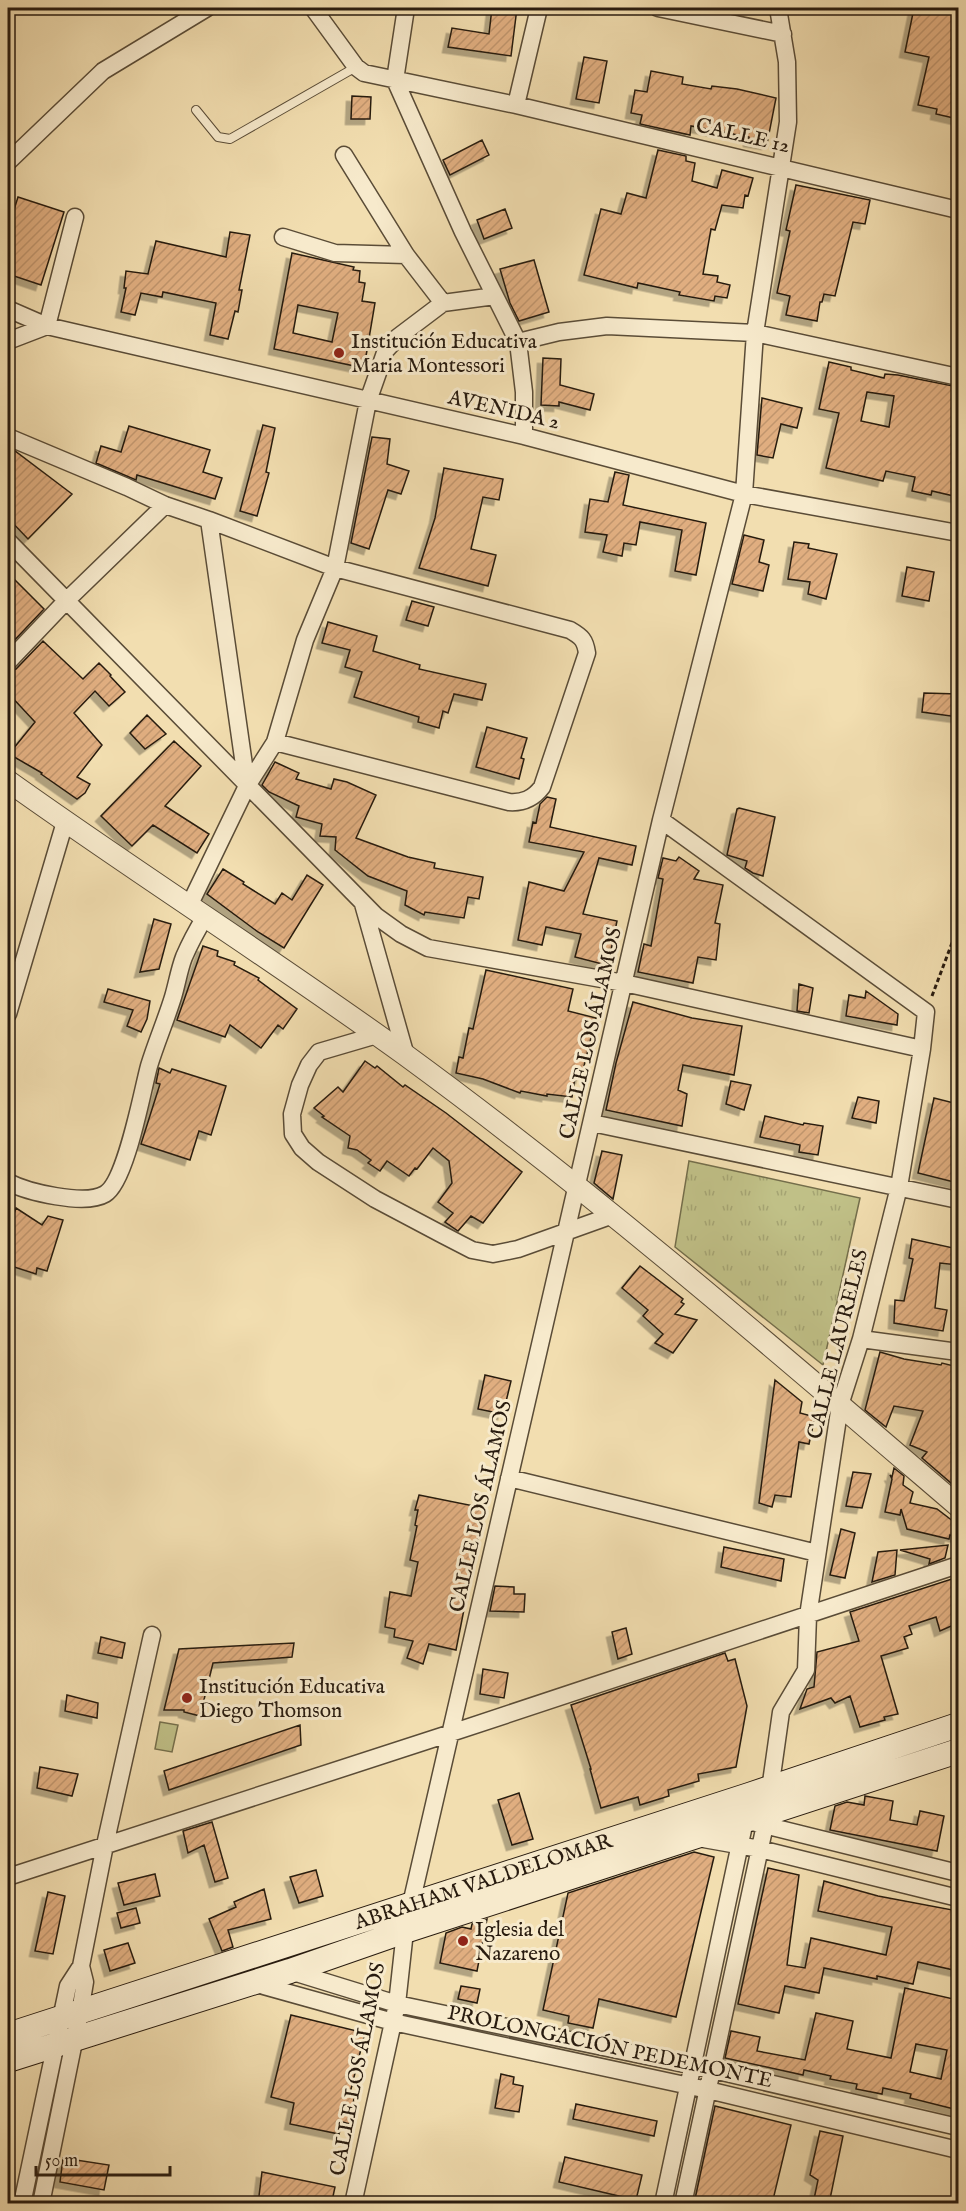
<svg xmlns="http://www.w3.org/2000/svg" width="966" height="2211" viewBox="0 0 966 2211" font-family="'IM FELL English',serif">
<defs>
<pattern id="park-tufts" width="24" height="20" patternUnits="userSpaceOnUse" patternTransform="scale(1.5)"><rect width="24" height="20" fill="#c0c087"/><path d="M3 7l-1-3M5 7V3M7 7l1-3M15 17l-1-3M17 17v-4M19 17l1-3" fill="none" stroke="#a5a473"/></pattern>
<pattern id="building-hatch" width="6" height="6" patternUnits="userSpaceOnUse" patternTransform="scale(1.5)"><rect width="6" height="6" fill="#e0ae80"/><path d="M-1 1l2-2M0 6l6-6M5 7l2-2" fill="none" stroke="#c0956d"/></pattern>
<filter id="shadow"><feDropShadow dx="-5.5" dy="5.5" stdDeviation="0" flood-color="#0004"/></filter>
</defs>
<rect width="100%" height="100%" fill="#f2deb0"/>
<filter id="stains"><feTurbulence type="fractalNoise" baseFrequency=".00333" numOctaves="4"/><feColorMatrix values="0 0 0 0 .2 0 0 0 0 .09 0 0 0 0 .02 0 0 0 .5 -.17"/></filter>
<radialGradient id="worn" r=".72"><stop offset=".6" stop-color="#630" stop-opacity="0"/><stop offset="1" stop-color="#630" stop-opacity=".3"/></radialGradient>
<path fill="#c0c087" stroke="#746e4b" stroke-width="1.5" d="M160,1722L178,1725L172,1752L155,1749Z"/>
<path fill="url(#park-tufts)" stroke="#746e4b" stroke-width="1.5" d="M689,1161L860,1198L823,1365L675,1247Z"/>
<path fill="url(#building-hatch)" stroke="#281b0f" stroke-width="1.5" fill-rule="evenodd" filter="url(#shadow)" d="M492,8H517L511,56L448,47L452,28L489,34Z
M914,8H936V9L958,14V119L936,114L937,109L918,105L929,57L905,52Z
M584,57L607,61L599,103L576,99Z
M651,71L683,77L682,84L711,89L712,86L737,89L776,98L767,144L749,141V137L691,126L690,135L640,124L642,115L631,113L635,90L647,92Z
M352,96L371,97L370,119H351Z
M482,140L489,155L450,175L443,160Z
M658,150L686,156V161L695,163L692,181L717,188L722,170L753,178L748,196L745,195L743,208L722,205L715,230L711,229L703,274L718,276L717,282L730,285L727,298L715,296L714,301L679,295L680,292L638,283L637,288L584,275L601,209L621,214L627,193L646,198Z
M796,185L870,200L865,224L853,222L835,296L824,294L822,302H820L817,321L786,315L790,296L777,293L790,231L786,230Z
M18,197L64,212L41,285L8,274V229Z
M505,209L512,228L484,239L477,220Z
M230,232L250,235L239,290H242L238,312L235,311L228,339L210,335L216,303L163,292L162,297L141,293L135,315L121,312L126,288H124L126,271L148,274L156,241L226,257Z
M292,253L354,267L353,270L360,271L359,282L365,283L362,301L375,303L364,368L274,349ZM298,305L338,313L332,342L293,333Z
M534,260L549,312L519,321L510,303L500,269Z
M543,358L561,359L560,385L594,394L590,410L559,402V406L541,405Z
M829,362L851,367V370L884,378L885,374L898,375L958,387V497L932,491L931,495L912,491L915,477L886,471L883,481L826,468L839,413L819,409ZM867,392L894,396L889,427L861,421Z
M762,398L802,408L797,428L781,424L773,458L757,455Z
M263,425L275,428L266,472L269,473L257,516L240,511Z
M129,426L210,450L203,472L222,478L215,499L137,475L136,480L96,463L101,446L121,452Z
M372,437L390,439L387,464L409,471L401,494L388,490L369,549L351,543Z
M8,448L15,451L72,494L28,539L8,518Z
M444,468L503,479L499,500L483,497L471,549L496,555L488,586L419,568L435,518Z
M615,472L629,475L623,505L706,523L696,575L675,571L682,530L640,522L636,545L624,543L622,556L603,552L607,535L585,532L590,499L608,502Z
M744,535L764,540L759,562L769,565L763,591L732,584Z
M794,542L809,544L808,548L837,554L826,599L808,594L810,582L788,579Z
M907,567L934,572L929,601L902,596Z
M8,573L44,609L8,647Z
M412,601L434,607L428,626L406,620Z
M328,622L377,636L373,651L420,665L419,669L486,684L482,700L454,694L448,713L443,711L439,728L418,722L419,717L354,697L362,672L345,667L350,650L322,643Z
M43,641L83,679L99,663L111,675L110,676L125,692L109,706L95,691L74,713L102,745L77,777L90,784L85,793L77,799L41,774L42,773L9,754L35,722L8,693V672L16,669Z
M924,693L958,694V717L922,712Z
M147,715L166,734L145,749L130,733Z
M487,727L527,738L521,758L524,759L519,779L476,767Z
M174,741L201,766L165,806L209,834L197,853L153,825L132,846L101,816Z
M275,762L299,773L296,779L331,789L334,779L347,782L376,795L356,838L408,857L435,863L434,868L483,877L479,899L468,897L464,918L425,912L424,915L405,905L407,891L368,876L335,850L336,837L320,836L322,824L296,817L299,806L269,792L262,785Z
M547,797L556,799L550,827L636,846L632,865L599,858L583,914L617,921L611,950L617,952L606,965L575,957L581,934L546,927L542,945L518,940L529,882L564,891L584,852L529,842L533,822L536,823L540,804Z
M739,808L775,817L763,876L753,873L745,868L747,861L727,855L737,809Z
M679,857L699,871L694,879L723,885L715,923L720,924L716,960L698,957L693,983L638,972L644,944L651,946L663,879L658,878L663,858L676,861Z
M223,869L244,882L243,884L275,904L282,893L292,900L307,875L323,885L284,948L258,932L207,894Z
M154,919L171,924L159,969L140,972Z
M203,946L218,951L217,956L235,962L234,965L259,978L258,980L297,1009L283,1029L278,1025L261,1048L230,1025L225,1037L177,1020Z
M486,970L573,989L568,1011L596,1018L581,1078L575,1077L572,1097L547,1094V1096L521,1091L520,1093L483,1079L456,1073L459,1057L463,1058L469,1028L473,1029Z
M799,984L813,988L809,1013L797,1011Z
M108,989L150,1001L147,1019L141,1032L127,1026L133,1010L104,1002Z
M866,991L898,1014L897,1025L846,1016L849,995L865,998Z
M633,1002L692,1018L742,1026L734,1075L683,1065L678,1090L687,1094L682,1126L606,1110L616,1063Z
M365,1061L375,1068L377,1066L403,1087L405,1085L446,1113L522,1172L483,1223L471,1216L458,1231L445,1222L453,1213L438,1202L452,1183L449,1161L433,1148L417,1169L415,1168L409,1176L387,1161L380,1171L368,1163L371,1160L357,1150L348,1148L350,1136L322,1117L324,1116L314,1108L338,1087L343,1092Z
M159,1068L170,1073L172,1069L226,1086L211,1135L199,1131L190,1160L141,1144L160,1084L156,1083Z
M731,1081L751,1085L744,1110L726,1104Z
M858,1097L879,1101L876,1123L852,1118Z
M934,1098L958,1104V1183L918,1173Z
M765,1116L803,1125L804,1123L823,1126L818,1155L799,1152L800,1145L760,1137Z
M602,1151L622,1155L613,1199L594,1183Z
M16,1208L42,1225L48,1216L63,1220L47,1271L37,1268L36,1274L8,1265V1232Z
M912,1239L958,1249V1265L940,1263L935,1308L947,1310L943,1331L894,1323L895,1300L904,1301L913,1259L909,1258Z
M640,1266L683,1299L681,1302L684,1304L675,1314L697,1320L673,1353L655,1343L663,1334L643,1316L648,1310L622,1288Z
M880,1352L904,1359L941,1365L942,1363L958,1367V1489L922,1458L927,1452L910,1445L923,1411L894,1406L886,1427L865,1410Z
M485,1375L511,1381L503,1414L478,1409Z
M775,1380L802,1402L800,1413L815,1417L809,1444L799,1442L791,1497L775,1495L772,1507L759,1503Z
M894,1468L904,1476L903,1485L913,1492L910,1503L937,1509L958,1525V1537L950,1535L949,1539L907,1529L901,1509L900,1515L885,1512L892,1479L890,1475L892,1477Z
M853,1472L871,1474L862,1508L846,1506Z
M419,1495L484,1508L456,1650L429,1644L423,1664L407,1658L413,1641L394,1637L395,1629L385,1627L390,1592L411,1596L418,1562L410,1560L417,1526L415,1525L418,1510H415Z
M841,1529L855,1533L845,1578L830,1575Z
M948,1545L945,1558L929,1564L930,1559L900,1550Z
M724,1547L784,1559L781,1581L721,1567Z
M897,1550L895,1575L872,1582L878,1552Z
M958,1577V1623L940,1631L936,1617L909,1626L912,1634L904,1637L908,1648L881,1656L898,1714L884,1717L885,1720L860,1727L850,1696L835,1703L831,1698L800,1709L807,1689L814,1687L817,1652L859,1641L850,1612Z
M495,1586L514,1587V1594H525L524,1612L490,1611Z
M626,1628L632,1654L618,1659L612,1632Z
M101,1637L125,1643L122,1658L98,1653Z
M294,1643L292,1657L213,1663L200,1716L184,1712V1710H164L179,1649Z
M725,1653L728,1661L735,1659L747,1706L736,1767L698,1774L699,1781L668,1790L669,1796L640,1805L638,1797L601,1808L590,1769H591L571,1705Z
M483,1669L508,1673L504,1698L480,1694Z
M67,1695L98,1703L97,1718L65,1711Z
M300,1725L301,1745L169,1790L164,1771Z
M40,1767L78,1774L72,1796L37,1788Z
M519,1793L533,1839L512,1845L498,1800Z
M865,1796L893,1801L890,1820L917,1825L920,1811L944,1816L937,1851L830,1830L835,1806L847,1802L864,1805Z
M212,1822L228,1878L215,1882L204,1845L188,1853L183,1831Z
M694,1852L714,1857L676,2017L599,1999L593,2028L568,2023L569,2016L543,2010L568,1893Z
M768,1868L799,1875L787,1965L805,1968L811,1938L886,1955L892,1927L818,1911L824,1881L878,1896L958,1911V1971L918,1962L913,1984L877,1976V1979L824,1968L819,1993L785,1986L779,2013L738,2004Z
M316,1870L323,1896L299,1903L290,1877Z
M155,1874L160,1896L124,1905L118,1883Z
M264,1889L271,1919L228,1930L233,1947L222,1951L209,1919L236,1907L234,1902Z
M48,1892L65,1896L53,1954L35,1951Z
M136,1908L140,1923L121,1928L117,1913Z
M487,1919L477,1971L440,1963L446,1933L462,1927L471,1929L472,1924Z
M128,1943L135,1963L110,1971L104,1950Z
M461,1986L480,1989L477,2003L458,1999Z
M905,1988L958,2000V2110L910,2098L911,2094L883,2088L882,2094L856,2089L857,2084L830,2079L831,2076L804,2070L803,2075L725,2058L731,2031L760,2037L757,2051L805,2060L816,2013L853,2021L847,2049L891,2058ZM916,2044L947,2050L941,2079L910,2072Z
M291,2015L365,2033L350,2093L354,2098L350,2124L342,2122L339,2134L290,2124L294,2103L271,2097Z
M501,2074L514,2077L513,2084L523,2086L519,2112L495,2108Z
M576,2104L657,2121L654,2136L573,2119Z
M715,2106L791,2125L772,2204H714L695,2199Z
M820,2131L843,2136L829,2204H813L818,2180L810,2175Z
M565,2157L642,2175L636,2200L559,2182Z
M63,2158L109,2165L104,2190L60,2182Z
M262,2172L335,2187L332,2201L329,2200L328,2204H258Z"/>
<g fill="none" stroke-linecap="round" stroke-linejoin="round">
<defs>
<path id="service" d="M196,110L218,137L230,139L356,67"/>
<path id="minor" d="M313,8L356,67L364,73L516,105L958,210
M406,8L395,80L463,232L518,342L524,392V436
M658,8L783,34
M516,105L539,8
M344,155L406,255L443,303
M8,162L103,71L207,8
M283,237L335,253L406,255
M8,309L47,326L524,436L744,494L958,533
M8,341L47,326L75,217
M518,342L559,332L607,326L755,333L958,377
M8,437L127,487L165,505L209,520L335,568L570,630C582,637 585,640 587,653L542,787C533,799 523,803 509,802L275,742
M209,520L247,786
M8,541L376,916L401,934L428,948L624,983L922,1049
M8,662L66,601L165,505
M661,820L926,1012L922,1049L899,1187L861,1339L840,1405L808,1616L806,1670L781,1712L765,1825L683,2204
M363,904L406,1056
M189,906L247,786L275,742L305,640L335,568L368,401L386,350L398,337L443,303L495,296
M8,1014L65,822
M377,1035L319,1052L309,1065L300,1085L292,1114L293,1134L302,1148L318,1162L375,1199L443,1235L472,1250L493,1254L518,1249L613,1215
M592,1123L958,1200
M8,1182C27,1192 85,1206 105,1194C126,1182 142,1092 149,1066C156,1043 166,1020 173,997C177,984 179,970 184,957C190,943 197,930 205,917
M861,1339L958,1352
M509,1478L817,1553
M756,1823L958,1873
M698,1838L760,1849L958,1898
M8,1877L451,1733L958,1565
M290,1971L397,2004L713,2070L958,2127
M253,1983L393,2022L708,2090L958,2150
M22,2204L68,1986L81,1966L105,1845L152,1635
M41,2204L80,2012L85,1982L81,1966
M353,2204L397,2004L405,1931L411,1904L661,820L744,494L755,333L788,122L787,62L778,8
M663,2204L747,1811"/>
<path id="tertiary" d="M8,781C138,874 274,960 404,1054C597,1195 777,1351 958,1506"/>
<path id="secondary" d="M8,2035L749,1795L958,1725
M8,2060L290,1971L405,1931L958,1751"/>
</defs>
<use href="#service" stroke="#5a4c37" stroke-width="10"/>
<use href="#minor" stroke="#5a4c37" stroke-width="19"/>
<use href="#tertiary" stroke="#5a4c37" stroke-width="23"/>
<use href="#secondary" stroke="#281b0f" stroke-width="26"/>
<path stroke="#281b0f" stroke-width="3" stroke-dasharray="4.5 3" stroke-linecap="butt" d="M932,996L958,927"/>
<use href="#service" stroke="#f7eacc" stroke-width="8"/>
<use href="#minor" stroke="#f7eacc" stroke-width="16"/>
<use href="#tertiary" stroke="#f7eacc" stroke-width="21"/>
<use href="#secondary" stroke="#f7eacc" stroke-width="24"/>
</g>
<g fill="#8f2418" stroke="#f7eacc" stroke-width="2">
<circle cx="339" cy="353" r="6"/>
<circle cx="187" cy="1698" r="6"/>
<circle cx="463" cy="1941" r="6"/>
</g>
<g text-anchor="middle" stroke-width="6" stroke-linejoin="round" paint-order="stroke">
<g font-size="21" fill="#281b0f" stroke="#f7eacc">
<text transform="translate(743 135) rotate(13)" y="7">CALLE 12</text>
<text transform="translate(504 409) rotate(13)" y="7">AVENIDA 2</text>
<text transform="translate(590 1033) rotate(-77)" y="7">CALLE LOS ÁLAMOS</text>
<text transform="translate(837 1344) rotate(-76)" y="7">CALLE LAURELES</text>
<text transform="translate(480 1506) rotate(-77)" y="7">CALLE LOS ÁLAMOS</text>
<text transform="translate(483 1881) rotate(-18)" y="7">ABRAHAM VALDELOMAR</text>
<text transform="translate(610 2046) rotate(12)" y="7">PROLONGACIÓN PEDEMONTE</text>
<text transform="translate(357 2069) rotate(-79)" y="7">CALLE LOS ÁLAMOS</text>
</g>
<g font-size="21" fill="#281b0f" stroke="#f7eacc" text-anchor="start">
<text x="351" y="348">Institución Educativa<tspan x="351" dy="24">Maria Montessori</tspan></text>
<text x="199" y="1693">Institución Educativa<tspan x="199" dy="24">Diego Thomson</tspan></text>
<text x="475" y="1936">Iglesia del<tspan x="475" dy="24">Nazareno</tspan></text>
</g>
</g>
<rect width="966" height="2211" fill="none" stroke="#f2deb0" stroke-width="30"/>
<rect x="9" y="9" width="948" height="2193" fill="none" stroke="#281b0f" stroke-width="3"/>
<rect x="15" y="15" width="936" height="2181" fill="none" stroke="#281b0f" stroke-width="1.5"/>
<path d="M36 2166v9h134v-9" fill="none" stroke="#281b0f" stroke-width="3"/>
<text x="45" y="2166" font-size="18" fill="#281b0f" stroke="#f7eacc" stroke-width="4.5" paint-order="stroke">50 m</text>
<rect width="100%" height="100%" filter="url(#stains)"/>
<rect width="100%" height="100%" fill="url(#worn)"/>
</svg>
